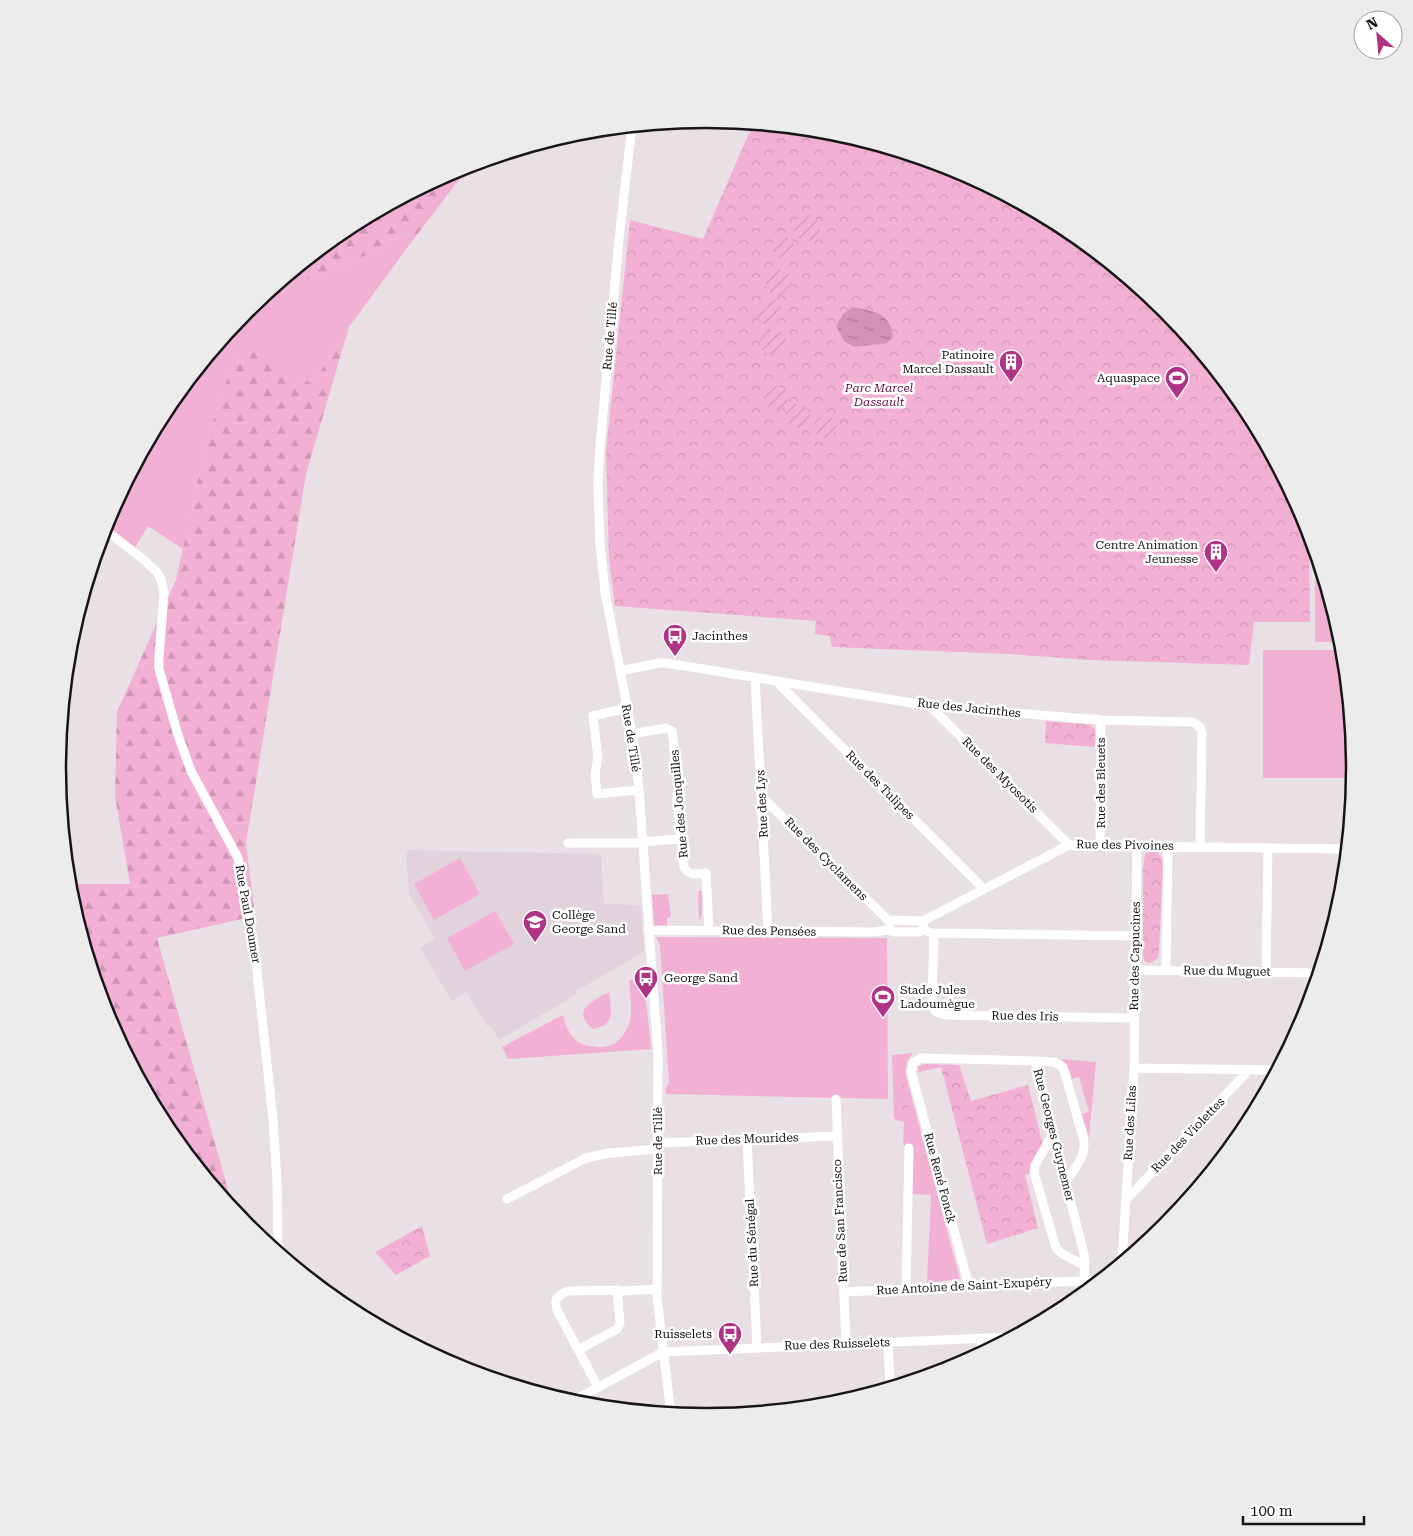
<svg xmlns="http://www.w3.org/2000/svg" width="1413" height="1536" viewBox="0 0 1413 1536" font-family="'Roboto Serif',serif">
<defs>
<pattern id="forest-firs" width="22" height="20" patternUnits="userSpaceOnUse" patternTransform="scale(1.25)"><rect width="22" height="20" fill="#f3b0d5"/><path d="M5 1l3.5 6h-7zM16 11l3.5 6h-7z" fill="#d096b6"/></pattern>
<pattern id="park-crowns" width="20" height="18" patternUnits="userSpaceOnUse" patternTransform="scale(1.25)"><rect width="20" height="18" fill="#f3b0d5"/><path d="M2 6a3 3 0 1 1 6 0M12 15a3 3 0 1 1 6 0" fill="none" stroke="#d096b6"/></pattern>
<pattern id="garden-furrows" width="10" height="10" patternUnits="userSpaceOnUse" patternTransform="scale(1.25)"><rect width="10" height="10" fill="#f3b0d5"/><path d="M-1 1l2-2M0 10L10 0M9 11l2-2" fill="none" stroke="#d096b6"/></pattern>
<pattern id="water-ripples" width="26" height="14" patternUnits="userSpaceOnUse" patternTransform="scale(1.25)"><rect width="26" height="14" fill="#d691b9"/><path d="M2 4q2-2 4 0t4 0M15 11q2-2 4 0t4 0" fill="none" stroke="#ad7595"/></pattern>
</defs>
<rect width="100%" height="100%" fill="#e8e0e4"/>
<path fill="#e2d2db" d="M406,850L601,854L604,904L641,905L644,952L576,991L577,994L499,1040L490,1025L487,1026L466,991L452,1001L420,948L435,938L409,894Z"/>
<path fill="#f3b0d5" d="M406,232L413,240L349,327L312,384L247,346L234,358L207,439L183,549L148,526L134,549L105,526L107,519L167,407L248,309L298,268L293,274L315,280L382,247Z
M1315,552H1316L1343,642H1315Z
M1263,650H1344L1348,696V778H1263Z
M460,858L480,894L434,920L414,884Z
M698,891H702V915L699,921Z
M668,894L671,917L667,918V926L654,927L652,895Z
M495,911L514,944L465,971L447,938Z
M656,937L887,938L888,1099L666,1094V1087L669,1083L660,945Z
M636,978L644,982L651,1049L508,1059L502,1047L563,1015C565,1023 568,1033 575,1039C578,1043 584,1045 589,1046C609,1050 621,1044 629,1024C633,1014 630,992 629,981Z
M609,992C611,1010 616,1025 593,1029C570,1010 593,1001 609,992Z
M111,1024L153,1041V1102Z
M913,1053L907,1061L905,1072L960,1279L927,1283L931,1195L912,1194L913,1147L903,1145L904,1122L894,1119L892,1055Z
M1061,1059L1096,1062L1089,1137L1082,1114L1089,1112L1079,1077L1072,1079L1068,1067Z"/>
<path fill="url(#forest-firs)" d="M471,164L413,240L406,232L382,247L315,280L293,275L298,268L346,228L458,168Z
M349,327L306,474L246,843L255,916L157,938L234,1211L167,1128L153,1102V1041L111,1024L107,1016L70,894L69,884H130L115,796L117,712L176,580L207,439L234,358L247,345L312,384Z"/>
<path fill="url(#park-crowns)" d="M753,124L833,132L955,169L1067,229L1166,309L1246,408L1306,520L1314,547H1309L1310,622H1254L1249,665L1089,660L1008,654L832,647L830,636L815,634L816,621L615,606L609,560L606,451L630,220L703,239Z
M1046,721L1090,725L1095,729V747L1045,743Z
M1151,851H1156C1161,856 1163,859 1163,867L1159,953L1158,958L1150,963L1145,961L1143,956V868L1145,854Z
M923,1064L959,1065L971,1101L1028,1085L1043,1145L1031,1173L1025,1175L1038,1228L987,1244L941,1067L919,1072L918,1067Z
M905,1080L906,1091L909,1093L908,1113L900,1115L898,1082Z
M422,1226L430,1256L396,1275L375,1252Z"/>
<path fill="url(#garden-furrows)" d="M794 228a13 13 0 1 1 26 0a13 13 0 1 1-26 0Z
M772 247a11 11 0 1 1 22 0a11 11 0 1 1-22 0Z
M766 283a13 13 0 1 1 26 0a13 13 0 1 1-26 0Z
M756 312a13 13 0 1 1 26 0a13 13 0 1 1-26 0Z
M760 342a13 13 0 1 1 26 0a13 13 0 1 1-26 0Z
M764 398a12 12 0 1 1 24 0a12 12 0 1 1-24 0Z
M786 416a12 12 0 1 1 24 0a12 12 0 1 1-24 0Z
M814 427a11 11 0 1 1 22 0a11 11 0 1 1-22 0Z"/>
<path fill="url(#water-ripples)" d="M853,307C873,311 891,313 893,337L887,343L854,347L844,341L836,326L843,314Z"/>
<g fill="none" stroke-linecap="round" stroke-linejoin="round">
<path stroke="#fff" stroke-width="9" d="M632,126L619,239L600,446L598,483L600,544L605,592L634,743L639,790L658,1055L657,1298L671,1414
M104,529L143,559L156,571L161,579L164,593L159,657V669L178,735L191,771L238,858L254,944L273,1119L277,1180L278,1252
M620,671L659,663H666L930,706L1101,720L1193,722L1200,727L1202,734L1200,846
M755,677L768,931
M776,681L978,883L982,889
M930,706L1069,845
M627,708L593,716L598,757L595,774L597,794L639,790
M632,734L666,728L672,731L678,783L677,800L684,867C688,876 698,874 706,873L709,930
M761,796L890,922
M642,842L680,839
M568,843H642
M1100,845L1101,720
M893,920L920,921C925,924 924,930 918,932H894L890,931L889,928L890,922Z
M921,922L1069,845L1347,849
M922,929L931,933L1135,936
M648,930L872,932L889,930
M934,933L932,1002C933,1011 937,1014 945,1015L1134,1018
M1135,970L1319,973
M1166,970L1168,846
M1266,972L1268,848
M1035,1061L1054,1062L1063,1067L1083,1137C1088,1155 1075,1168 1065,1183
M1134,1068L1278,1070
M836,1099L846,1344
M1053,1134L1035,1165L1034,1172L1056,1248L1061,1253L1085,1266
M747,1139L757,1347
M658,1143L836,1136
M507,1199L586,1158L609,1153L658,1149
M1126,1200L1250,1069
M1122,1262L1134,1068L1137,845
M969,1286L911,1071L913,1063L921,1058L1035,1061L1084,1254L1085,1262L1083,1294
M906,1289L909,1148
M844,1292L1101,1280
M981,1338V1353
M888,1342L890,1387
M578,1350L617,1329L620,1323L617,1290
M598,1387L558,1312C553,1300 556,1296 568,1291L617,1290L623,1291L657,1289
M571,1402L663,1352L1012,1337"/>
</g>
<defs>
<symbol id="building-pin" viewBox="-11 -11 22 30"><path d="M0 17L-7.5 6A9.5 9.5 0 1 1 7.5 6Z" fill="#b03486" stroke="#fff"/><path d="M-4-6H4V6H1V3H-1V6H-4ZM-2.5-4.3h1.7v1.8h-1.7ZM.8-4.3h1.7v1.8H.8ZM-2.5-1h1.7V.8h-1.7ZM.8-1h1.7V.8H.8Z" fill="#fff"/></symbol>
<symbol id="stadium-pin" viewBox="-11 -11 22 30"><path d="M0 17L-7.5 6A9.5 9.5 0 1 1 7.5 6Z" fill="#b03486" stroke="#fff"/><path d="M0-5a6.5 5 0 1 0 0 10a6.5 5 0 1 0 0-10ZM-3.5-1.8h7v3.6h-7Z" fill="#fff"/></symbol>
<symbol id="bus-pin" viewBox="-11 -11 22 30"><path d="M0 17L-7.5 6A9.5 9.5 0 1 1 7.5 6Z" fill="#b03486" stroke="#fff"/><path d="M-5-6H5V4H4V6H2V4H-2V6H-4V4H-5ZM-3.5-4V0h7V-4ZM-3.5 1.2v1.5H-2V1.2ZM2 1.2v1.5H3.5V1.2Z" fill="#fff"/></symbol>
<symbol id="school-pin" viewBox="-11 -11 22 30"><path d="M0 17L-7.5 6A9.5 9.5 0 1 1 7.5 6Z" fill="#b03486" stroke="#fff"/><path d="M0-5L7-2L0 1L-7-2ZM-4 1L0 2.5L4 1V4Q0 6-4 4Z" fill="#fff"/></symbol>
</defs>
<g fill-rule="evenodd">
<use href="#building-pin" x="997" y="348" width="28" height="38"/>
<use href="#stadium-pin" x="1163" y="364" width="28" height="38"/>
<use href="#building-pin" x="1202" y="538" width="28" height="38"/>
<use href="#bus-pin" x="661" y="622" width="28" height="38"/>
<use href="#school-pin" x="521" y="908" width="28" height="38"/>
<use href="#bus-pin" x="632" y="964" width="28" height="38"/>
<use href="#stadium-pin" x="869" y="983" width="28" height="38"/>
<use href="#bus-pin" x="716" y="1320" width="28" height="38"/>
</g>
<g text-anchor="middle" stroke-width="5" stroke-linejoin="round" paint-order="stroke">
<g font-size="12" fill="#181517" stroke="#fff">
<text transform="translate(610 336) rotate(-85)" y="4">Rue de Tillé</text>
<text transform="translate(969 708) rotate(6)" y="4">Rue des Jacinthes</text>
<text transform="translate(631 738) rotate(81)" y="4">Rue de Tillé</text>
<text transform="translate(1000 775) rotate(45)" y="4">Rue des Myosotis</text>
<text transform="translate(1101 783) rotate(-90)" y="4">Rue des Bleuets</text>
<text transform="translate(880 785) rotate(45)" y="4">Rue des Tulipes</text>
<text transform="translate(679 804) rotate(-95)" y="4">Rue des Jonquilles</text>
<text transform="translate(762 804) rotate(-93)" y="4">Rue des Lys</text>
<text transform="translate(1125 845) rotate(1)" y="4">Rue des Pivoines</text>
<text transform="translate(826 859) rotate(45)" y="4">Rue des Cyclamens</text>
<text transform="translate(248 914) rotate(80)" y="4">Rue Paul Doumer</text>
<text transform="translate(769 931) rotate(1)" y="4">Rue des Pensées</text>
<text transform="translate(1135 956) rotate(-89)" y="4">Rue des Capucines</text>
<text transform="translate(1227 971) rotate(1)" y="4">Rue du Muguet</text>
<text transform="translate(1025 1016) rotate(1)" y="4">Rue des Iris</text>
<text transform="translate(1130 1123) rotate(-87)" y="4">Rue des Lilas</text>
<text transform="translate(1054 1135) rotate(76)" y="4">Rue Georges Guynemer</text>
<text transform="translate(1188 1135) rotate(-46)" y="4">Rue des Violettes</text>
<text transform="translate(747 1139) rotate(-2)" y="4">Rue des Mourides</text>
<text transform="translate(658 1141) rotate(-90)" y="4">Rue de Tillé</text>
<text transform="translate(940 1178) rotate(75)" y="4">Rue René Fonck</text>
<text transform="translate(840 1221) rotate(-93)" y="4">Rue de San Francisco</text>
<text transform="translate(752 1243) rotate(-93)" y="4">Rue du Sénégal</text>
<text transform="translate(964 1286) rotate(-3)" y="4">Rue Antoine de Saint-Exupéry</text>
<text transform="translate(837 1344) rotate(-2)" y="4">Rue des Ruisselets</text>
</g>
<g font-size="12" fill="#181517" stroke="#fff" text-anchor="end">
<text x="994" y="359">Patinoire<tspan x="994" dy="14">Marcel Dassault</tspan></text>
<text x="1160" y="382">Aquaspace</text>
<text x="1198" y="549">Centre Animation<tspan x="1198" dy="14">Jeunesse</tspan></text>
<text x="692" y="640" text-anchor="start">Jacinthes</text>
<text x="552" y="919" text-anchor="start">Collège<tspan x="552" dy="14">George Sand</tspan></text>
<text x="664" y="982" text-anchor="start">George Sand</text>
<text x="900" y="994" text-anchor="start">Stade Jules<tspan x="900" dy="14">Ladoumègue</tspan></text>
<text x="712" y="1338">Ruisselets</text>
</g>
<g font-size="12" font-style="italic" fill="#66144b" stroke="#fff">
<text x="879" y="392">Parc Marcel<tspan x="879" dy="14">Dassault</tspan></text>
</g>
</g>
<path d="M0 0H1413V1536H0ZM66 768a640 640 0 1 1 1280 0a640 640 0 1 1-1280 0Z" fill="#edecec" fill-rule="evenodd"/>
<path fill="none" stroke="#181517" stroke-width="2.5" d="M66 768a640 640 0 1 1 1280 0a640 640 0 1 1-1280 0Z"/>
<g transform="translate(1378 35) rotate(333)"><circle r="24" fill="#ffffff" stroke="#a3a1a2"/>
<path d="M0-4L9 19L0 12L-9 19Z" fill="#b03486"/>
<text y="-8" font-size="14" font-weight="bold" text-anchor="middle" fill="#181517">N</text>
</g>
<path d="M1243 1516v8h121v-8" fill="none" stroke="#181517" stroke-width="2.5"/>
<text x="1250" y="1516" font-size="15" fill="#181517" stroke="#ffffff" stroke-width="4" paint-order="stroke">100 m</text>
</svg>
